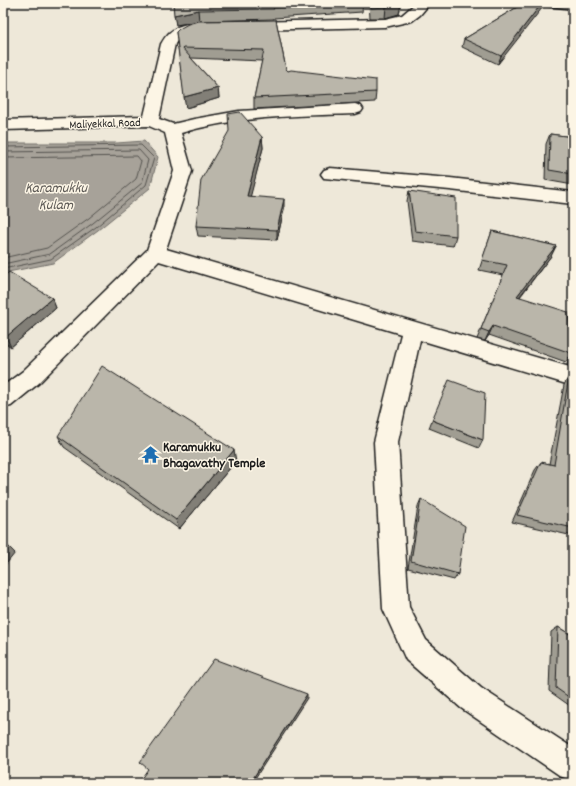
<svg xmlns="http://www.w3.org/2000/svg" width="576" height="786" viewBox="0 0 576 786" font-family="Dekko,sans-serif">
<rect width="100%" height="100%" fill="#eee8d9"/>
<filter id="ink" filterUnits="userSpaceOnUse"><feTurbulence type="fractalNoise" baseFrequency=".025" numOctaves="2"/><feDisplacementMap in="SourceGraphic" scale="8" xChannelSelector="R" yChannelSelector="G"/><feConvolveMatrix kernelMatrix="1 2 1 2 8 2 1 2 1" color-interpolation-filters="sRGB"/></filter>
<g filter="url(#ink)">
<path fill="#a7a299" stroke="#6f6c67" d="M144,141L158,157L150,188L98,230L53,263L3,273V143H117Z"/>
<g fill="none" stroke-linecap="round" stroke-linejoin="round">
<path stroke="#54524e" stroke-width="1" d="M3,147L141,145L154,158L146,185L96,227L51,259L3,269
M3,152L139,150L148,160L142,183L93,223L50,254L3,264
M3,158L137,156L141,161L136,179L89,218L47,248L3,258"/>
<defs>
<path id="minor" d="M416,3H430L420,15L412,21L385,27L247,30L242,29L240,26L242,23L247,22L385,19L402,15Z
M547,3H573V9L549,6Z
M207,22L212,23L214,26L212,29C198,32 183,29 175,44L159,119L173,124L194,119L239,111L355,104L361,106L363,109L361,112L355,114C296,116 237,116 181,133L192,171L166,249L573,368V386L420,340L398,442L409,607L426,640L481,688L573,748V781L562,777L461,708L406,660L383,609L374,442L401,334L159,261L39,383L11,406L3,408V386L23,371L147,250L174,171L165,133L149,126L3,130V120L144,116L161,44C172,24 186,23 207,22Z
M330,168L450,178L573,192V204L450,190L324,178L321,174L324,170Z"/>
</defs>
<use href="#minor" stroke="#1c1c1c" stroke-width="3"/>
<use href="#minor" fill="#fcf5e5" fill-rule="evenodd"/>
</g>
<path fill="#a09d92" stroke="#1c1c1c" d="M173,3H363L362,12L274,18V19L199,21L176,25Z
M369,3H401L399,14L385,18H370Z
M524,3L498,64L462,47L464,39Z
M276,20L286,69L288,71L376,92L375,102L254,109V98L262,61L191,58L218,88L219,98L186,108L176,32Z
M550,134L573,137V185L545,180L546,144Z
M262,137L263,148L250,196L284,209L277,240L198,236L196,226Z
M409,191L456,236L453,246L412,241L407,201Z
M492,231L556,246L551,256L520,297L571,347L573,333V367L567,365L569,357L566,362L489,335L485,341L477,339L503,275L479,270Z
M3,278L52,298L56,308L11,347L3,341Z
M569,376L573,377V536L512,522L535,470L541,462L549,464L564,385Z
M432,420L483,440L479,448L429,428Z
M58,436L236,461L179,529L64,447Z
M421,499L458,574L454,580L408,568L418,506Z
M558,627L573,636V708L549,691L551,632Z"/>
<path fill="#827f77" stroke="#1c1c1c" d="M542,3H546L498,64L501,56Z
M401,4L399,14L385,18L386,7Z
M198,10L199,21L176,25L174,15Z
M218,88L219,98L186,108L184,97Z
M262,137L263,148L248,206L247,196Z
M284,199V209L277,240V230Z
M556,246L551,256L513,305L517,296Z
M52,298L56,308L11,347L6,337Z
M493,326L489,335L485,341L489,332Z
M234,450L236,461L179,529L176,520Z
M7,545L15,553L3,568V550Z
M307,694V698L252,783H250Z"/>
<path fill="#bab6aa" stroke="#1c1c1c" d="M173,3H348L273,8L274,9L198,10L174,15Z
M371,3H401V4L386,7L371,8Z
M524,3H542L501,56L464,39Z
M276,20L286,69L288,71L291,70L376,80V92L254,98L264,50L182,48L218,88L184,97L176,32L179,29L188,24L198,21Z
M240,112L262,137L247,196L284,199L277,230L196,226L201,180L229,131L228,114Z
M550,134L573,137V174L549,170Z
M409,191L456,198V236L415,231Z
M492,231L556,246L517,296L568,312L571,353L493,326L489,332L481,329L507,265L482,260Z
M9,272L52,298L6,337L3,335V278Z
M102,366L234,450L176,520L58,436Z
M569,376L573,377V528L517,515L541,462L554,465Z
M449,380L485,393L483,440L432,420Z
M421,499L465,526L458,574L411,561Z
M3,542L7,545L3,550Z
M558,627L573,636V700L556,688Z
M214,659L307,694L250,783H138L148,769L140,762Z"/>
</g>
<defs>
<symbol id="temple-bare" viewBox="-9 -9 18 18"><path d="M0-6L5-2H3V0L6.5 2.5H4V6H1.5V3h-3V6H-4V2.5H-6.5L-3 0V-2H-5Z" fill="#1f6fb2" stroke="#fcf5e5" stroke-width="2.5" paint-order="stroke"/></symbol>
</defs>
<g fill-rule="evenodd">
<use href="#temple-bare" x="138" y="442" width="25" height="25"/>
</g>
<g text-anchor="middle" stroke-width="3" stroke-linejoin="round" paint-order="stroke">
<g font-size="12" fill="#1c1c1c" stroke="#fcf5e5">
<text transform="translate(105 123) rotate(-2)" y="4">Maliyekkal Road</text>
</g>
<g font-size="14" font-weight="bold" fill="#1c1c1c" stroke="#fcf5e5" text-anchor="start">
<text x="163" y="451">Karamukku<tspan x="163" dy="16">Bhagavathy Temple</tspan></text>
</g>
<g font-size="15" font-style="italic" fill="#5b5854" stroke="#fcf5e5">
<text x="56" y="192">Karamukku<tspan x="56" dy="17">Kulam</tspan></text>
</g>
</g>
<rect width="576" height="786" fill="none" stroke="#fcf5e5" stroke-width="16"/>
<rect x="8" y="8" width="560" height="770" fill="none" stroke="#1c1c1c" stroke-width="1.5" filter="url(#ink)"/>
</svg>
